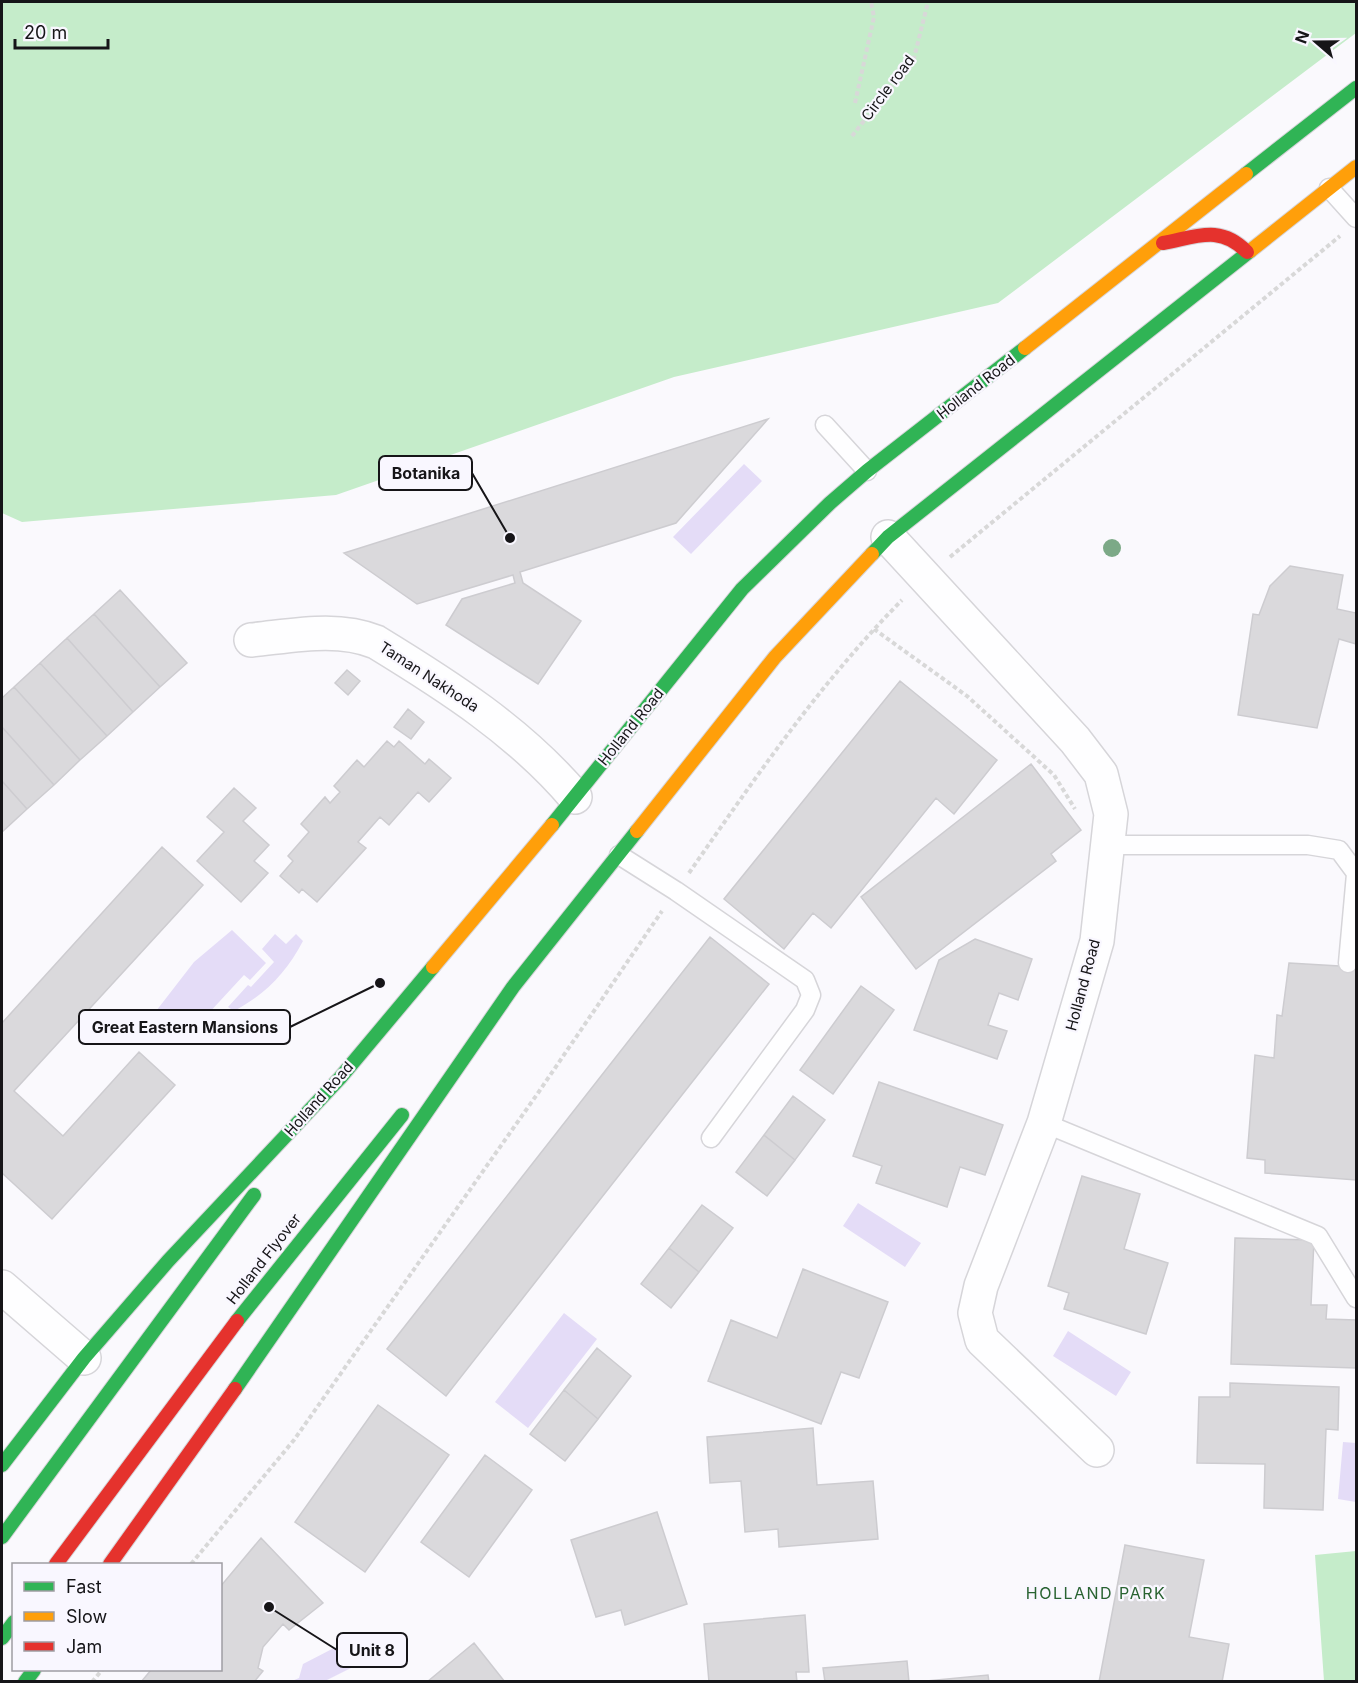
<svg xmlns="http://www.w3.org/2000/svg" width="1358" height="1683" viewBox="0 0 1358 1683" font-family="Inter,sans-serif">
<rect width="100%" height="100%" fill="#faf9fd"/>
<path fill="#c5ecca" d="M2,2H1356V33L998,303L674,377L336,495L22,522L2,513Z
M1356,1551V1681H1324L1315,1555Z"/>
<path fill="#e4dcf7" d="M744,464L762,481L691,554L673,537Z
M232,930L266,963L250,980L244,975L183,1041L153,1015L194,962Z
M275,934L286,944L296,934L303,941C286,973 266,994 234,1011L228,1007L248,985L251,987L274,962L262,949Z
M858,1203L921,1243L905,1267L843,1226Z
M564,1313L597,1339L528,1428L495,1402Z
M1068,1331L1131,1372L1116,1396L1053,1356Z
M1343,1442L1356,1443V1502L1338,1499Z
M363,1633L373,1657L325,1681H292L299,1678L303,1664Z"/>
<path fill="#dad9dc" stroke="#cdccd0" stroke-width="1.5" d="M768,419L676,523L520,572L523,583L581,621L538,684L446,625L462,599L515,583L513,575L417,604L344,553Z
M1290,566L1343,575L1337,609L1356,613V644L1339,639L1317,728L1238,715L1253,614L1259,615L1270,586Z
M120,590L187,663L160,687L94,614Z
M94,614L160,687L133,712L67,638Z
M67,638L133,712L107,736L40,663Z
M40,663L107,736L80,760L14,687Z
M347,670L360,681L348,695L335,683Z
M900,681L997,760L954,814L936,798L831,928L813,913L784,949L724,899Z
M14,687L80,760L54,785L2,727V698Z
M408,709L424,722L411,739L394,727Z
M2,727L54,785L27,809L2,781Z
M387,741L394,747L399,741L425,764L429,759L451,778L429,802L418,792L389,825L380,817L358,842L366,848L317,902L302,889L299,893L280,876L293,861L288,856L309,832L301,824L325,797L330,803L340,792L334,786L357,760L364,767Z
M1031,764L1081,830L1051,854L1056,861L916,969L861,897Z
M2,781L27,809L2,832Z
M234,788L256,808L243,821L269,845L254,861L268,873L241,902L197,861L224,832L207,817Z
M162,847L203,885L14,1091L63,1136L139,1052L175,1085L52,1219L2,1173V1023Z
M710,937L769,984L446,1396L387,1349Z
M975,939L1032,959L1018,1000L999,993L988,1025L1007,1031L997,1059L914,1030L939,960Z
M1289,963L1356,967V1180L1265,1173V1160L1247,1158L1255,1055L1274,1058L1277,1015L1282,1016Z
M861,986L894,1010L833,1094L800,1070Z
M879,1082L1003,1125L985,1175L960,1167L947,1207L876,1183L882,1166L853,1156Z
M793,1096L825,1120L795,1160L764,1135Z
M764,1135L795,1160L767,1196L736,1172Z
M1082,1176L1140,1194L1124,1249L1168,1263L1146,1334L1064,1309L1069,1293L1048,1286Z
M702,1205L733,1228L699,1272L669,1248Z
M1235,1238L1314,1240L1311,1305H1327L1326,1319L1356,1320V1368L1231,1364Z
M669,1248L699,1272L671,1308L641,1284Z
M803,1269L888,1302L859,1378L841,1372L821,1424L708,1381L731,1320L777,1338Z
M597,1348L631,1376L598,1419L564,1390Z
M1230,1383L1339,1387L1338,1430L1326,1429L1323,1510L1264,1508L1265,1464L1197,1463L1199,1397H1230Z
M564,1390L598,1419L565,1461L530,1434Z
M378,1405L449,1455L365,1572L295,1522Z
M813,1428L817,1485L873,1481L878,1539L779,1547L778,1529L745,1532L741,1481L710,1483L707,1437Z
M485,1455L532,1490L469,1577L421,1542Z
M657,1512L687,1604L625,1625L621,1610L596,1617L571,1540Z
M261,1538L323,1603L289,1630L283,1624L263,1647L258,1668L263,1671L254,1682H141L151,1670H220V1587Z
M1125,1545L1204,1560L1189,1637L1229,1644L1222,1682H1099Z
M805,1615L809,1672H796L797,1682H709L704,1624Z
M474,1643L505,1682H427Z
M907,1661L909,1682H825L823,1668Z
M988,1675L989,1682H916Z"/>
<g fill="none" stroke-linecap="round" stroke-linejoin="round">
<defs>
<path id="lane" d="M1329,188L1356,218
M825,425L867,471
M1108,845H1308L1339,850L1356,873
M619,855L676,891L805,980L811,995L805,1010L711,1138
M1348,963L1356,874
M1044,1123L1318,1236L1356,1298"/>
<path id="street" d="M888,537L1075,740L1101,774L1111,814L1097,941L1044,1123L981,1286L975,1313L982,1340L1097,1450
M251,640C292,636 337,626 376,642C448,686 520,732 575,797
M2,1287L84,1358"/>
<path id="fast" d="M1246,174L1356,88
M872,554L888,537L1250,251
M552,825L742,589L830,503L867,471L1025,348
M237,1321L402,1115
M235,1389L513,987L637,831
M2,1465L84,1358L168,1261L340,1078L433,967
M2,1537L254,1195
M2,1638L14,1622
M25,1682L34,1670"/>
<path id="slow" d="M1250,251L1356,167
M1025,348L1246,174
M637,831L775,657L872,554
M433,967L552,825"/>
<path id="jam" d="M1163,243C1196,237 1220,224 1247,252
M56,1564L237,1321
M110,1564L235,1389"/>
</defs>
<use href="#lane" stroke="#d6d5d9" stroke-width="21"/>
<use href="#street" stroke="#d6d5d9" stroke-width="36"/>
<use href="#fast" stroke="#d6d5d9" stroke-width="16"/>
<use href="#slow" stroke="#d6d5d9" stroke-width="16"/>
<use href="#jam" stroke="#d6d5d9" stroke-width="16"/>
<path stroke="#d8d8d8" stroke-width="4" stroke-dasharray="4.5 3" stroke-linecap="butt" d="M855,103L874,17L871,2
M852,136L914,58L928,2
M950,557L1340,236
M874,629L967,696L1054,775L1075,809
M689,873C755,778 820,683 902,600
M191,1564L294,1440L538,1093L662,911
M92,1682L102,1670"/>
<use href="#lane" stroke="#fefeff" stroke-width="18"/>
<use href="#street" stroke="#fefeff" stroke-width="33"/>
<use href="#fast" stroke="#30b455" stroke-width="14"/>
<use href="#slow" stroke="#ff9f0a" stroke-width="14"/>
<use href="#jam" stroke="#e5322d" stroke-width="14"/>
</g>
<circle fill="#7ca987" cx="1112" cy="548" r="9"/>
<g text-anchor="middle" stroke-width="4.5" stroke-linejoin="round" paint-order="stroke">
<g font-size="15" fill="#161518" stroke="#f9f7ff">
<text transform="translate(888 88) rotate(-53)" y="5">Circle road</text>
<text transform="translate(976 387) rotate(-38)" y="5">Holland Road</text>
<text transform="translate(429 677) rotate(33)" y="5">Taman Nakhoda</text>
<text transform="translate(631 727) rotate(-51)" y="5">Holland Road</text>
<text transform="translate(1083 985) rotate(-75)" y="5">Holland Road</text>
<text transform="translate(319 1099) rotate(-48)" y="5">Holland Road</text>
<text transform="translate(264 1259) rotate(-52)" y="5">Holland Flyover</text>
</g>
<g font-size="16" letter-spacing="1.5" fill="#296331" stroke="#f9f7ff">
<text x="1096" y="1599">HOLLAND PARK</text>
</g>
</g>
<path fill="none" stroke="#161518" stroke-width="2" d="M510 538L472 473M380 983L290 1027M269 1607L337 1650"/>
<g fill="#161518" stroke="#f9f7ff" stroke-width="2">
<circle cx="510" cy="538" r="6"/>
<circle cx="380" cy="983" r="6"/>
<circle cx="269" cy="1607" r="6"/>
</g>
<g fill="#f9f7ff" stroke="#161518" stroke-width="2">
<rect x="379" y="456" width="93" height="34" rx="6"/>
<rect x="79" y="1010" width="211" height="34" rx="6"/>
<rect x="337" y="1633" width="70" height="34" rx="6"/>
</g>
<g font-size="16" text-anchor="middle" font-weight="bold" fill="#161518">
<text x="426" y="479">Botanika</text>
<text x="185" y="1033">Great Eastern Mansions</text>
<text x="372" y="1656">Unit 8</text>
</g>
<rect width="1358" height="1683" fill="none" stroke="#161518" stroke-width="6"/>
<rect x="12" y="1563" width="210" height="108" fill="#f9f7ff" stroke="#9e9da3" stroke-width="1.5"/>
<rect x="24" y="1582" width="30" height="9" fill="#30b455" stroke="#9e9da3" stroke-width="1.5"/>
<text x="66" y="1593" font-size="18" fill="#161518">Fast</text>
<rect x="24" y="1612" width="30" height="9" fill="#ff9f0a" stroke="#9e9da3" stroke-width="1.5"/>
<text x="66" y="1623" font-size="18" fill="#161518">Slow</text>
<rect x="24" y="1642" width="30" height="9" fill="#e5322d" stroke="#9e9da3" stroke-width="1.5"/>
<text x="66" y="1653" font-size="18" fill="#161518">Jam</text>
<g transform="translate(1316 42) rotate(290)" stroke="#f9f7ff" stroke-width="4.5" paint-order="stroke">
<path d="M0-4.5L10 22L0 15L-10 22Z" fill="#161518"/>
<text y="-9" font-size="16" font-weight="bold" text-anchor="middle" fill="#161518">N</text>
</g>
<path d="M15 39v9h93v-9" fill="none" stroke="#161518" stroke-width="3"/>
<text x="24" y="39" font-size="18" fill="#161518" stroke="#f9f7ff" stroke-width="4.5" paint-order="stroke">20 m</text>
</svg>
